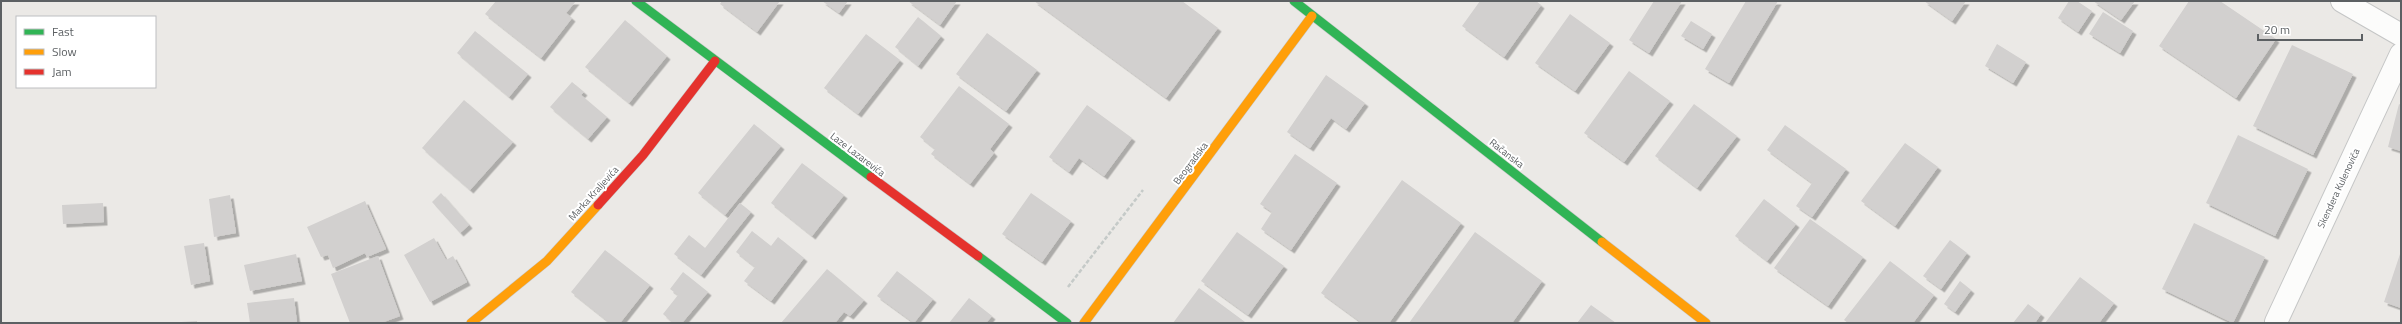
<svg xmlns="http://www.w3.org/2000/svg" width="2402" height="324" viewBox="0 0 2402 324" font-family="'Titillium Web',sans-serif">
<defs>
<filter id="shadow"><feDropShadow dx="3.5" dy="3.5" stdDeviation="0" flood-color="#0004"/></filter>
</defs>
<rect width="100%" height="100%" fill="#ebe9e6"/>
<path fill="#d2d0cf" filter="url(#shadow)" d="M496,1H576L566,13L572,18L541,58L485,14Z
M722,1H780L757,32L720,4Z
M822,1H848L839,13Z
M908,1H957L940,25Z
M1034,1H1182L1218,28L1166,98Z
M1480,1H1536L1541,5L1504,57L1462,26Z
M1654,1H1682L1649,53L1629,40Z
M1746,1H1778L1729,83L1705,69Z
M1924,1H1966L1952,21Z
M2069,1H2077L2092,11L2078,32L2058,18Z
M2093,1H2135L2121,20Z
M2189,1H2220L2276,39L2236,98L2159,46Z
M2103,12L2133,31L2120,53L2089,34Z
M1570,14L1610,43L1575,91L1535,63Z
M918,17L941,36L918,66L895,47Z
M625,20L667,56L629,103L585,67Z
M1691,21L1712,34L1703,49L1681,36Z
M475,31L528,74L509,97L457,53Z
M987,33L1037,70L1006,111L956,74Z
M866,34L900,60L858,114L824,88Z
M1997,44L2026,62L2013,83L1985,66Z
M2292,45L2353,74L2313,155L2253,126Z
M1629,71L1670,101L1624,162L1584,133Z
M1326,75L1365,103L1346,129L1331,118L1310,148L1287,132Z
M572,82L584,92L581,95L607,117L588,139L550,107Z
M959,86L1009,124L990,149L994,153L970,184L931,154L935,149L920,137Z
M464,100L513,142L470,190L422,148Z
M1694,104L1737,136L1697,188L1655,156Z
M2399,104L2401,105V151L2388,147Z
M1087,105L1132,138L1104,176L1079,158L1069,172L1049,157Z
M754,124L781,146L725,215L698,193Z
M1785,125L1846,169L1812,217L1796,206L1812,183L1767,150Z
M2238,135L2308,169L2275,236L2206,203Z
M1905,143L1938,167L1895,226L1861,201Z
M1295,154L1337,183L1291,250L1261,229L1272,212L1260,204Z
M802,163L844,195L812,236L771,203Z
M1402,180L1461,223L1389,323H1362L1321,293Z
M441,193L469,225L460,233L432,202Z
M1031,193L1071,221L1042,262L1002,234Z
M230,195L236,233L214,237L209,199Z
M1764,199L1796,224L1767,261L1735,236Z
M365,201L386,249L367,257L365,253L333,268L328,255L321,257L307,227Z
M103,203L104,222L63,224L62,205Z
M740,203L751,212L701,275L674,254L689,235L705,248Z
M1810,219L1863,257L1828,306L1774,268Z
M2194,223L2265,257L2233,323L2162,289Z
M752,231L771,246L778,237L804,258L771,301L744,281L755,267L736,252Z
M1237,232L1284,266L1248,315L1201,281Z
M1475,232L1542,281L1512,323H1409Z
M434,238L446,260L453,256L467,282L430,302L404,255Z
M1950,240L1967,253L1941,289L1923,276Z
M204,243L210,281L191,285L184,246Z
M605,250L650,285L620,323H610L571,292Z
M2401,251V308L2384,302Z
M296,254L302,281L250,291L244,265Z
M378,256L400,316L381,323H350L331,274Z
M1890,261L1934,295L1913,323H1848L1844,320Z
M827,269L864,300L850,316L844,312L835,323H781Z
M897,271L933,299L914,323L877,296Z
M683,272L708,292L682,323H673L663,314L678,295L670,289Z
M2080,277L2114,303L2099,323H2045Z
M1960,281L1971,290L1955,312L1944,304Z
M1199,288L1245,322L1244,323H1173Z
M294,298L297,323H250L247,303Z
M969,298L992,316L986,323H949Z
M2028,304L2041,314L2035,323H2013Z
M1591,305L1616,323H1577Z
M197,321V323H181V322Z"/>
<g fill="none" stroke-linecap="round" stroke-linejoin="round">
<defs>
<path id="street" d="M2342,1L2401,35
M2276,322L2401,54"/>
<path id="fast" d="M636,1L871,177
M1294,1L1602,242
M978,256L1067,323"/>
<path id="slow" d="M1602,242L1706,323
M471,323L547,261L598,205
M1084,323L1312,16"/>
<path id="jam" d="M871,177L978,256
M598,205L643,155L715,61"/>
</defs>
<use href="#street" stroke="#c5c6c6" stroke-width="24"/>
<use href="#fast" stroke="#c5c6c6" stroke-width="10"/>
<use href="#slow" stroke="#c5c6c6" stroke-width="10"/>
<use href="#jam" stroke="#c5c6c6" stroke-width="10"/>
<path stroke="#c5cac8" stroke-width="2.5" stroke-dasharray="4 2" stroke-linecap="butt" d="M1068,287L1143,190"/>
<use href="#street" stroke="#fcfcfb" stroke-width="22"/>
<use href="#fast" stroke="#30b455" stroke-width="9"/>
<use href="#slow" stroke="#ff9f0a" stroke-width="9"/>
<use href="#jam" stroke="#e5322d" stroke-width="9"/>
</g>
<g text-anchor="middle" stroke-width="4" stroke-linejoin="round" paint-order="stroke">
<g font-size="10" fill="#5c6063" stroke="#fff">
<text transform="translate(1507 153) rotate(38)" y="4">Račanska</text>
<text transform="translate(858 154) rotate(37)" y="4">Laze Lazarevića</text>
<text transform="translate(1190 163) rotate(-53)" y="4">Beogradska</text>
<text transform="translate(2338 188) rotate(-65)" y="4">Skendera Kulenovića</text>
<text transform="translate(593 193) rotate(-48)" y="4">Marka Kraljevića</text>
</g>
</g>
<rect width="2402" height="324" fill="none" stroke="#5c6063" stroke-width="4"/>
<rect x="16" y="16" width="140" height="72" fill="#ffffff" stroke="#bebfc1"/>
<rect x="24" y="29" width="20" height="6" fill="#30b455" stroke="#bebfc1"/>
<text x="52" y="36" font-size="12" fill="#5c6063">Fast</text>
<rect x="24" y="49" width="20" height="6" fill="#ff9f0a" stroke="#bebfc1"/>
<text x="52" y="56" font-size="12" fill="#5c6063">Slow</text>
<rect x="24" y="69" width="20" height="6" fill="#e5322d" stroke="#bebfc1"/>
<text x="52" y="76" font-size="12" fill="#5c6063">Jam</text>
<path d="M2258 34v6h104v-6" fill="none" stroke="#5c6063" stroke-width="2"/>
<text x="2264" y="34" font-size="12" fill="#5c6063" stroke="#ffffff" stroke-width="3" paint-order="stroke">20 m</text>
</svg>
